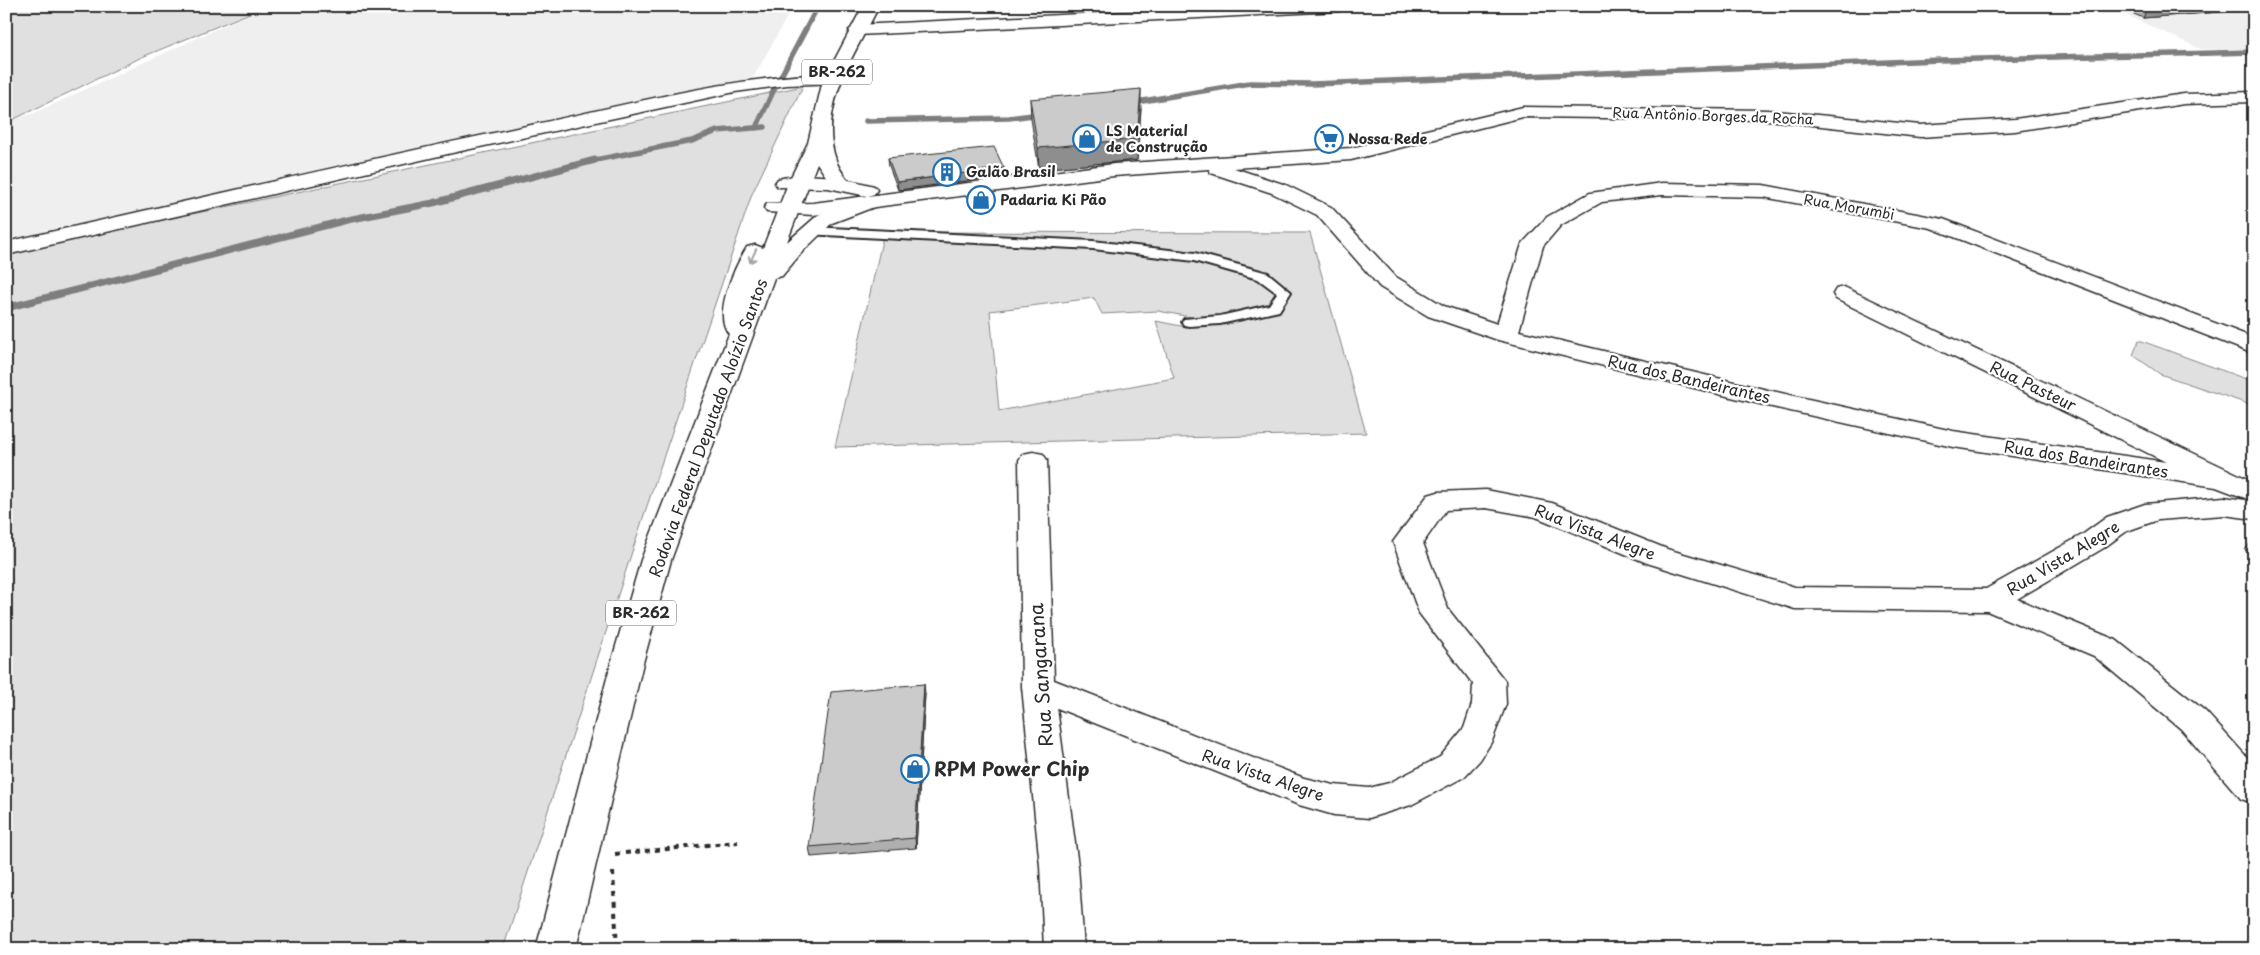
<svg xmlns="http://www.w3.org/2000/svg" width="2260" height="955" viewBox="0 0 2260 955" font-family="'Playpen Sans',sans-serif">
<rect width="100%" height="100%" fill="#fff"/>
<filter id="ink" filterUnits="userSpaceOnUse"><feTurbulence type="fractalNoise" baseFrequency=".02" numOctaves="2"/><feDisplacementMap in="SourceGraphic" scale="10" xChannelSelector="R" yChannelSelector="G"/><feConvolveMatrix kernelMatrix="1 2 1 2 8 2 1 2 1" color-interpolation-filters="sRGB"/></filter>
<g filter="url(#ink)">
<path fill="#efefef" d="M267,6H793L751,82L416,150L6,242V121L32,114Z
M2106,6H2242L2254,11V50L2201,49Z"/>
<path fill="#e0e0e0" stroke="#868686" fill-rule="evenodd" d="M6,6H267L142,57L6,123Z
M803,86L752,194L643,518L503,949H6V253Z
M884,232L1310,233L1366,433L835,447ZM1094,298L1102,314L1158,311L1191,317L1186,327L1156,321L1174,378L999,411L990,311Z
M2139,340L2254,382V406L2160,374L2133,355Z"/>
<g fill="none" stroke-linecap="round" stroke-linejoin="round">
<path stroke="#7e7e7e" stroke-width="5.5" d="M781,76L818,6
M1131,103L1250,83L1312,84L1940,60L2254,52
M866,121L1009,118L1041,114
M756,128L776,85
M590,161L692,141L717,131L765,127"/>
<path stroke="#7e7e7e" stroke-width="7" d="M6,308L347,220L433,203L595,160"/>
<defs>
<path id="lane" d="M810,227L1093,241L1195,253L1268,273L1291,292L1279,311L1220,324L1189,326L1184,325L1182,322L1184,319L1220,316L1269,305L1277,293L1258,279L1194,261L1093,249L806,234L804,231Z"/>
<path id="street" d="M1241,6H1347L1339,11L857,35L849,30L857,25Z
M2241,6H2254V13Z
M2254,92V102L2184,104L2015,131L1920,137L1768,120L1523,117L1351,160L1234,168L1286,185L1331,207L1396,277L1444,306L1497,324L1522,244L1547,217L1590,193L1662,183L1763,185L1943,219L2254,338V354L1931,228L1763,197L1662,195L1602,202L1561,225L1543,246L1519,331L1772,391L1953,431L2166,462L1836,299L1833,294L1836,289L1844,287L2254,482V519L2224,515L2158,520L2127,531L2102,549L2017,599L2116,640L2205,711L2254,765V803L2241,799L2181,729L2094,656L1987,611L1795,609L1647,563L1536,517L1486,508L1446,510L1423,543L1448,609L1505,681L1506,704L1492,741L1480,760L1464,777L1411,805L1369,818L1334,815L1299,805L1057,708L1078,866L1084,949H1044L1040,866L1022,687L1019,460L1023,454L1033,452L1043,454L1047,460L1054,680L1304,778L1334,785L1369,788L1389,783L1440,757L1464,728L1472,704L1473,684L1419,613L1393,542L1428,495L1438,492L1486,490L1552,503L1667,549L1795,587L1986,589L2082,535L2107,517L2145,504L2224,497L2253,501L2216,487L1953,447L1772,407L1498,340L1428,316L1380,287L1317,215L1272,193L1211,173L1209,169L1114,176L813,215L767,212L764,208L767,204L813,203L867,196L828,188L778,187L775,183L778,179C809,171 844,178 874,186L877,190L874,194L868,196L1114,164L1351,148L1523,107L1768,110L1920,125L2015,119L2184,94Z"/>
<path id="secondary" d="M833,74L839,75L842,79L839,83L787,85L735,92L452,153L6,255V242C183,202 359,161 536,124C635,103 732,76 833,74Z"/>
<path id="highway" d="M863,6H879C856,52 817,107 836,160C838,168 845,176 850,183L847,187L840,189L833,187L817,163L787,242L818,215L867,197L874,199L877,203L874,207L832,223L803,251L782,276L774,278L671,560L643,663L576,949H536L611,663L641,560L729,334C712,315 735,266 747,247L755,245L763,248L789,181L808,143L822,84Z"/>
</defs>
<use href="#lane" stroke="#2b2b2b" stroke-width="4"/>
<use href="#street" stroke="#2b2b2b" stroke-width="3"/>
<use href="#secondary" stroke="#2b2b2b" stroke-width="3"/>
<use href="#highway" stroke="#2b2b2b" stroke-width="3"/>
<path stroke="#2b2b2b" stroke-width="4" stroke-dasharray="5 5" stroke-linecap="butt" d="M615,854L738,842
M613,872L617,949"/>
<use href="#lane" fill="#fff" fill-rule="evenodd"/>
<use href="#street" fill="#fff" fill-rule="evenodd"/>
<use href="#secondary" fill="#fff" fill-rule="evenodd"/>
<use href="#highway" fill="#fff" fill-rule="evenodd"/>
</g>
<path fill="#afafaf" stroke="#2b2b2b" d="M2116,6H2246L2244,10L2143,18Z
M1030,99L1141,109L1137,160L1039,169L1031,119Z
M888,158L1004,168V176L898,190L889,166Z
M2254,538V560L2245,550Z
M925,694L916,848L811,857L809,847Z"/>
<path fill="#8e8e8e" stroke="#2b2b2b" d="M2148,6H2246L2244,10L2143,18Z
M1141,89V109L1137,160L1039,169L1038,148Z
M1004,168V176L898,190L897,182Z
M924,684L925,694L916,848L915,838Z"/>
<path fill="#cbcbcb" stroke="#2b2b2b" d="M1141,89L1137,139L1038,148L1030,99Z
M994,147L1004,168L897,182L888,158Z
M924,684L915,838L809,847L831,692Z"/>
<defs><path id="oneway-shaft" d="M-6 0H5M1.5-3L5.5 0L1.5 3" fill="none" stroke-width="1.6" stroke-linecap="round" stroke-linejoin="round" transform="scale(1.25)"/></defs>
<use stroke="#a0a0a0" href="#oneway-shaft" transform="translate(753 256) rotate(114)"/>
</g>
<defs>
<symbol id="shop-ring" viewBox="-11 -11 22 22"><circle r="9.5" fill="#fff" stroke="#1f6fb2" stroke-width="1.5"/><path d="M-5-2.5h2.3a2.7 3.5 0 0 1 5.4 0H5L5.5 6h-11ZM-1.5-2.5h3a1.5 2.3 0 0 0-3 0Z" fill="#1f6fb2"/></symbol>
<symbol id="supermarket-ring" viewBox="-11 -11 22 22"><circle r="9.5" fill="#fff" stroke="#1f6fb2" stroke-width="1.5"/><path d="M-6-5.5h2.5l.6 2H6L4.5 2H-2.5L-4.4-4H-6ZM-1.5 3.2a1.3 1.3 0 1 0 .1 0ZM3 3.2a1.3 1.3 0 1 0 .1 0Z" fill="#1f6fb2"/></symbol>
<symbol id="building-ring" viewBox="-11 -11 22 22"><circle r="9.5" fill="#fff" stroke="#1f6fb2" stroke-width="1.5"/><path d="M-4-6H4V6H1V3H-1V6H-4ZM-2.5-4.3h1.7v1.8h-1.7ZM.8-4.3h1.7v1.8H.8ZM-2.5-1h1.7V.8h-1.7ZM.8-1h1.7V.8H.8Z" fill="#1f6fb2"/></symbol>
</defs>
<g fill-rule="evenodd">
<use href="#shop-ring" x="1071" y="123" width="32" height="32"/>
<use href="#supermarket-ring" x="1313" y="123" width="32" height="32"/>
<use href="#building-ring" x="931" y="156" width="32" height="32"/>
<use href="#shop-ring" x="965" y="184" width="32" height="32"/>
<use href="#shop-ring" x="899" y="753" width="32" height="32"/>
</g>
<g text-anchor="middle" stroke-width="4.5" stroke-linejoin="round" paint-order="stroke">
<g font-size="14" fill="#2b2b2b" stroke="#fff">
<text transform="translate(1713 116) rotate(2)" y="5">Rua Antônio Borges da Rocha</text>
<text transform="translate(1849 207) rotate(10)" y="5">Rua Morumbi</text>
</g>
<g font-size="14" font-weight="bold" fill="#2b2b2b" stroke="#fff" text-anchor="start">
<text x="1106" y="136">LS Material<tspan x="1106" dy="16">de Construção</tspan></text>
<text x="1348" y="144">Nossa Rede</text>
<text x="966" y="177">Galão Brasil</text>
<text x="1000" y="205">Padaria Ki Pão</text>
</g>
<g fill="#fff" stroke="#6b6b6b" stroke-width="1">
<rect x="802" y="59.5" width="70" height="25" rx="4"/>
<rect x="606" y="600.5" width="70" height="25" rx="4"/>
</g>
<g font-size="15" font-weight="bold" fill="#2b2b2b">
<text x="837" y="77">BR-262</text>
<text x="641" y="618">BR-262</text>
</g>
<g font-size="16" fill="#2b2b2b" stroke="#fff">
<text transform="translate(1689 379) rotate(13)" y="6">Rua dos Bandeirantes</text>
<text transform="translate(2033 386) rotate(26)" y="6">Rua Pasteur</text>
<text transform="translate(708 428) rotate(-70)" y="6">Rodovia Federal Deputado Aloízio Santos</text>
<text transform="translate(2086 459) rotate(9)" y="6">Rua dos Bandeirantes</text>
<text transform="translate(1595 532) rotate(21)" y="6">Rua Vista Alegre</text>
<text transform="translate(2063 558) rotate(-31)" y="6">Rua Vista Alegre</text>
<text transform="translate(1263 775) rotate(19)" y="6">Rua Vista Alegre</text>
</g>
<g font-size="19" fill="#2b2b2b" stroke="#fff">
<text transform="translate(1041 675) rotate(-94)" y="7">Rua Sangarana</text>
</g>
<g font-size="19" font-weight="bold" fill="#2b2b2b" stroke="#fff" text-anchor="start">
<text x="934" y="776">RPM Power Chip</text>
</g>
</g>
<rect width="2260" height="955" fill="none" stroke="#fff" stroke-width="25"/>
<rect x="12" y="12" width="2235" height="930" fill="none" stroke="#2b2b2b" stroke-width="2" filter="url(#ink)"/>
</svg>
